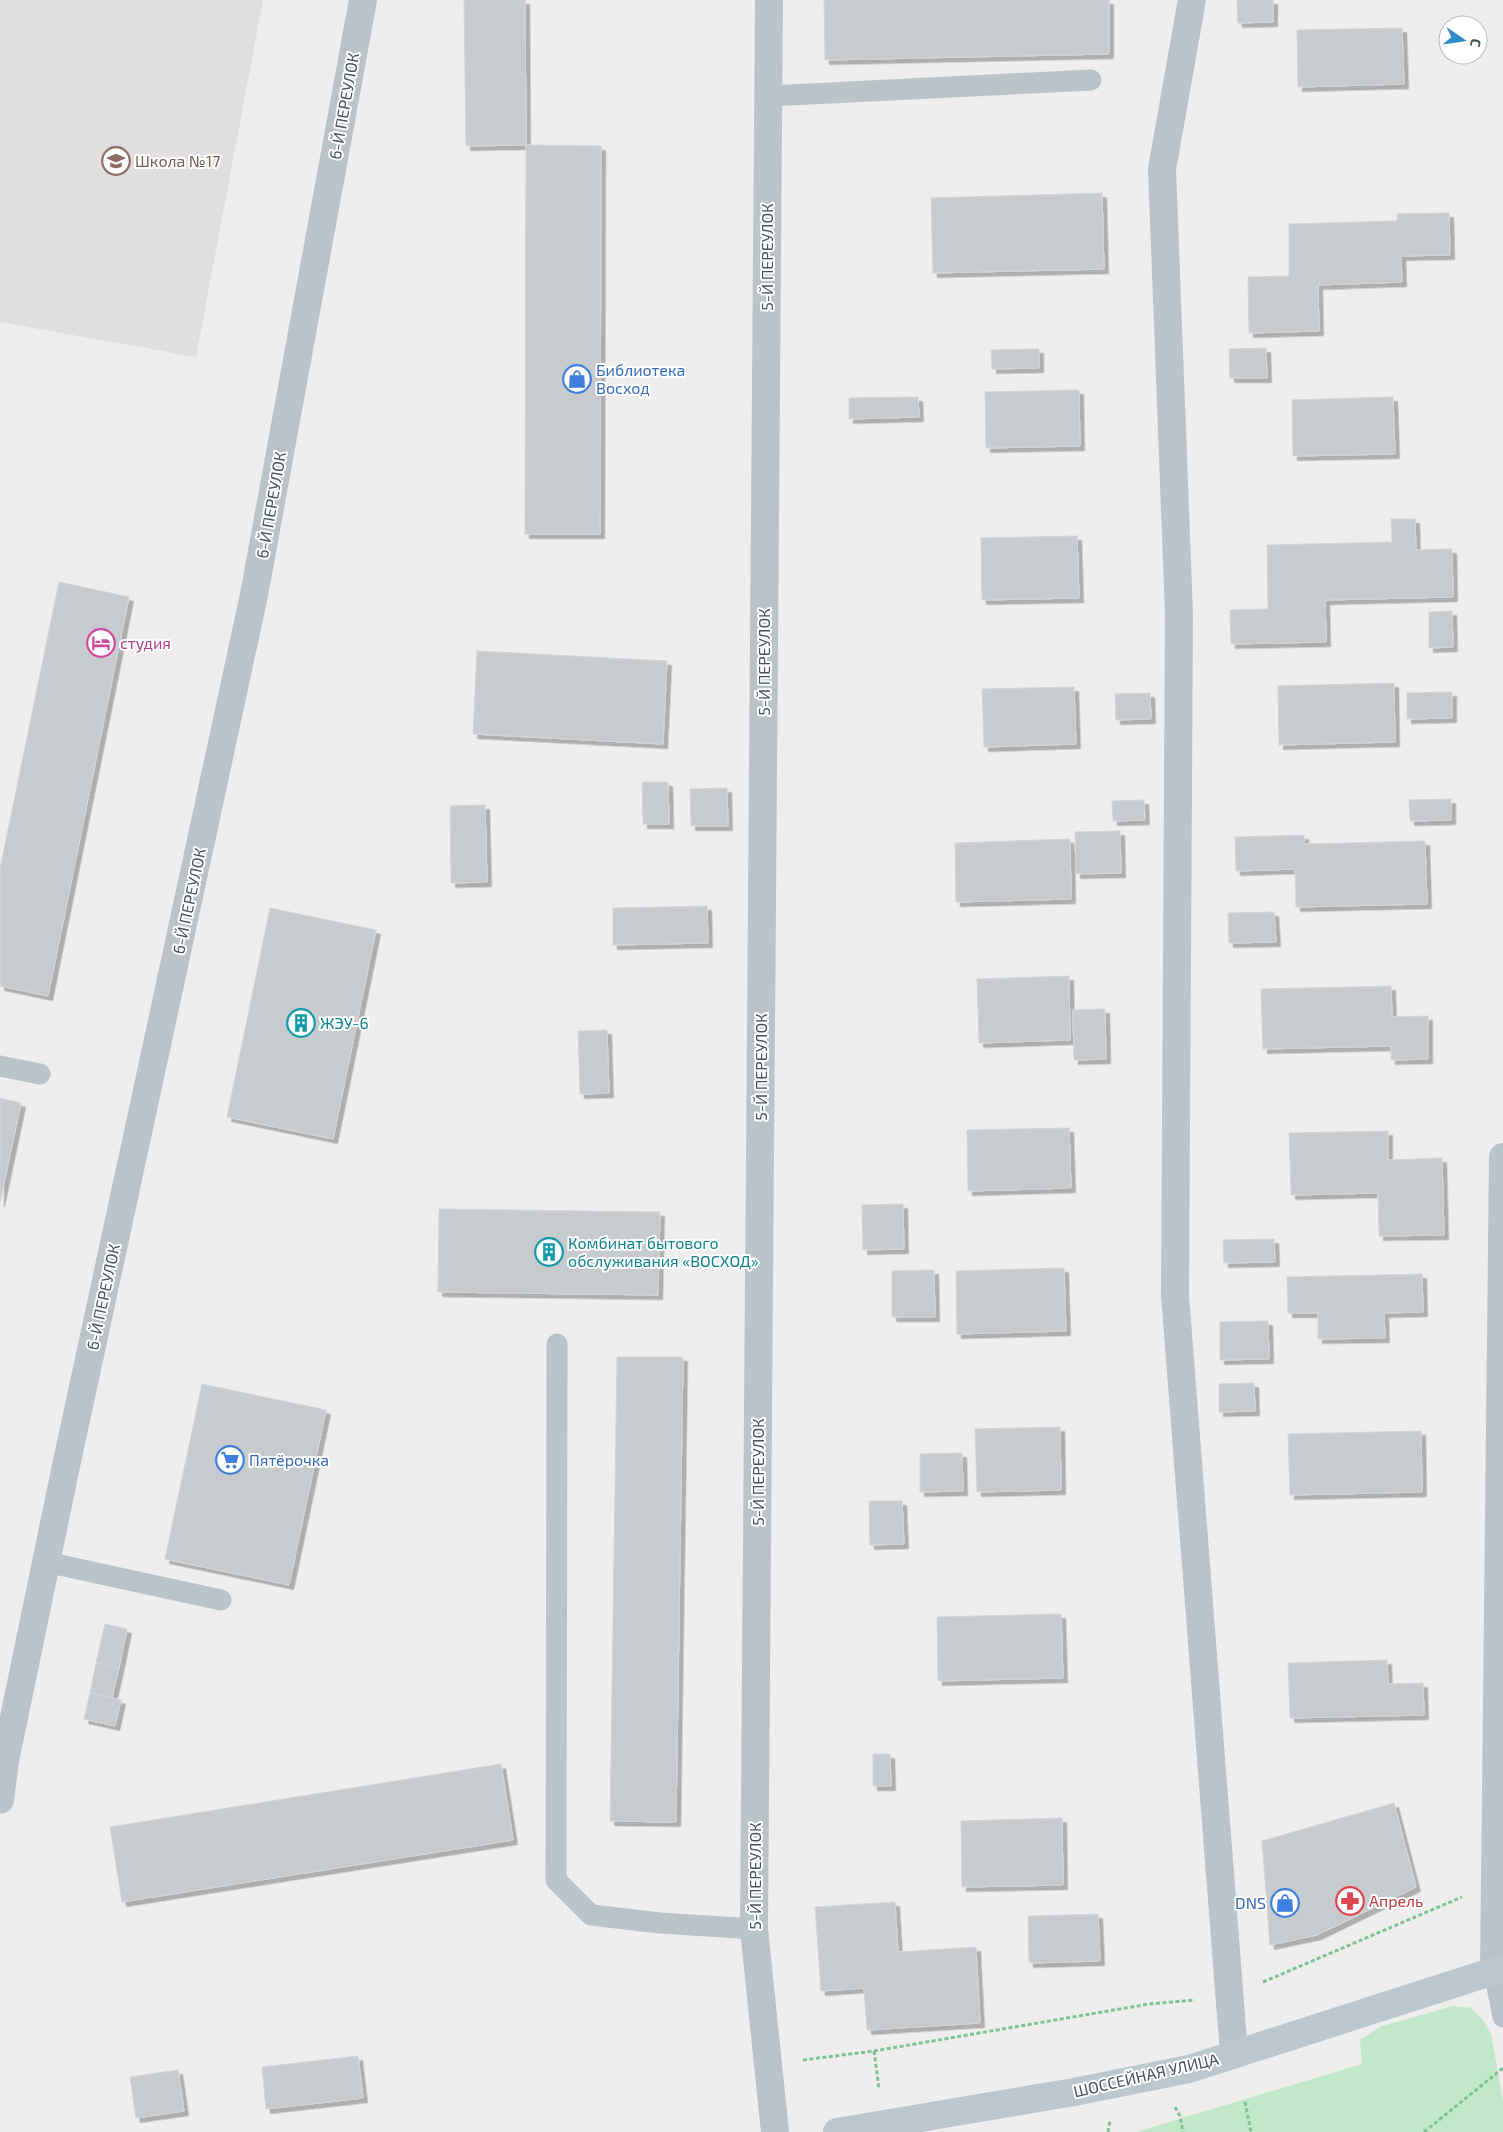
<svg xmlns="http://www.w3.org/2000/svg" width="1503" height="2132" viewBox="0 0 1503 2132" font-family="'Exo 2',sans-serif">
<defs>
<filter id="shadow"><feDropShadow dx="4.5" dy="4.5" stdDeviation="0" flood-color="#0004"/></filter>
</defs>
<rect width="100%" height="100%" fill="#efedee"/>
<path fill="#e0dedf" d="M0,0H263L196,357L0,322Z"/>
<path fill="#c0e8c9" d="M1453,2006L1471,2008L1483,2020L1491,2034L1503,2101V2132H1136L1362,2064L1360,2040L1382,2026Z"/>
<path fill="#c8cbce" stroke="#d2d5d8" filter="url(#shadow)" d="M464,0H525L526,145L466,146Z
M824,0H1109V54L825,60Z
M1237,0H1273V22L1238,23Z
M1402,28L1404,84L1298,87L1297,30Z
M526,145L601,146L600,534H525Z
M1102,193L1104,269L933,273L931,198Z
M1449,213L1450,255L1401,256L1402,282L1318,285L1319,331L1249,333L1248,277L1289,276V224L1397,221V214Z
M1266,348L1267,378H1230L1229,349Z
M1039,349V368L992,369L991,350Z
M1079,390L1080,446L986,448L985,392Z
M918,397L919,417L849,419V398Z
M1393,397L1395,454L1293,456L1292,400Z
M1391,519H1415L1416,550L1452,549L1453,597L1325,600L1326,642L1231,644L1230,610L1268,609L1267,545L1392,542Z
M1077,536L1079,598L982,600L981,538Z
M59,582L129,597L48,996L0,986V869Z
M1452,611L1453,647L1429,648V612Z
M477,651L667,661L663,744L473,734Z
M1394,683L1395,742L1279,745L1278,686Z
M1074,687L1076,744L984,747L982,689Z
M1452,692V718L1407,719V693Z
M1150,693L1151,719L1116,720L1115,694Z
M642,782H668L669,824H643Z
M727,788L728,826H691L690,789Z
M1451,799V820L1410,821L1409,800Z
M1144,800L1145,820L1113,821L1112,801Z
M485,805L487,882L451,883L450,806Z
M1120,831L1121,873L1076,874L1075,832Z
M1304,835V844L1425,841L1427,904L1296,907L1295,869L1236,871L1235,837Z
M1070,839L1071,899L956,902L955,843Z
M707,906L708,943L613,945V908Z
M270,908L376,930L333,1139L227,1117Z
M1274,912L1276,942L1229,943L1228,913Z
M1069,976L1070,1040L979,1043L977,979Z
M1391,986L1392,1017L1428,1016V1059L1391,1060V1046L1263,1049L1261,989Z
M1105,1009L1106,1059L1074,1060L1073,1010Z
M607,1030L609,1093L580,1094L578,1031Z
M0,1098L21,1103L0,1202Z
M1069,1128L1071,1188L968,1191L967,1130Z
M1388,1131V1160L1442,1158L1444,1235L1379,1236L1378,1193L1291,1195L1289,1133Z
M903,1204L904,1249L863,1250L862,1205Z
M439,1209L660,1212L658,1295L438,1292Z
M1274,1239L1275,1262L1224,1263L1223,1240Z
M1064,1268L1066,1331L957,1334L956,1271Z
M934,1270L935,1317H892V1271Z
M1422,1274L1423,1312L1384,1313L1385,1338L1318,1339V1313H1288L1287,1277Z
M1268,1321L1269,1359L1220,1360V1322Z
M617,1357H683L676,1822L610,1821Z
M1254,1383L1255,1411L1219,1412V1384Z
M202,1384L326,1410L289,1585L165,1559Z
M1060,1427L1061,1490L977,1492L975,1429Z
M1421,1431L1422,1492L1290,1495L1288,1434Z
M962,1453L963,1491L920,1492V1454Z
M869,1501H902L904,1544L870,1545Z
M1061,1614L1063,1678L938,1681L937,1617Z
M105,1624L127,1629L119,1668L96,1663Z
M1387,1660L1388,1684L1423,1683L1424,1715L1290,1718L1288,1663Z
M96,1663L119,1668L112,1698L90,1693Z
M90,1693L121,1700L115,1726L84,1719Z
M873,1754H890L891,1786H873Z
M501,1764L513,1840L122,1902L110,1827Z
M1394,1803L1416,1887L1317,1935L1270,1945L1262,1841Z
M1062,1818L1063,1885L962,1887L961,1821Z
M895,1902L898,1952L976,1947L980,2023L867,2030L864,1988L821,1991L815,1907Z
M1098,1914L1100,1961L1029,1963L1028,1916Z
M358,2056L363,2098L266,2109L262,2067Z
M178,2070L184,2111L136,2118L130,2077Z"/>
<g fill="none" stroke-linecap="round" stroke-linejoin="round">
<path stroke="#7dc294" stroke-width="3" stroke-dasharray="4 2.5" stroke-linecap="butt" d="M1263,1982L1462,1897
M874,2051L879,2089
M803,2060L874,2051L1149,2004L1195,2000
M1245,2102L1251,2132
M1175,2107L1180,2116L1183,2132
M1108,2132L1110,2120
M1424,2132L1503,2068"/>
<path stroke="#bac3c8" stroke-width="21" d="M769,96L1091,80
M0,1066L40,1074
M557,1344L556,1880L591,1915L660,1923L754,1929
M46,1562L221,1600
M1494,1972L1503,2017"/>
<path stroke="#bac3c8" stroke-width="28" d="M769,0L754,1929L775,2132
M1192,0L1162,169L1179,614L1175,1295L1234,2054
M0,1800L5,1761L66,1466L254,595L363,0
M1494,1972L1503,1157"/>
<path stroke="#bbc6cd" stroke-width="28" d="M837,2132L1074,2092L1189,2069L1503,1968"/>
</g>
<defs>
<symbol id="school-ring" viewBox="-11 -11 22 22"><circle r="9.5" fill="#fff" stroke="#8d6e63" stroke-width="1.5"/><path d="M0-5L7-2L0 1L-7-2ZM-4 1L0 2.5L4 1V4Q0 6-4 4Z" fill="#8d6e63"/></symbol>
<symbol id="shop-ring" viewBox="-11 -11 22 22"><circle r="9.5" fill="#fff" stroke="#3f7fe0" stroke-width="1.5"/><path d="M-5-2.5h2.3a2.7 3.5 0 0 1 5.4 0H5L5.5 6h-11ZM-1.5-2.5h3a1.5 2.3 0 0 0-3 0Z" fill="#3f7fe0"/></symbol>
<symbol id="hotel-ring" viewBox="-11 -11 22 22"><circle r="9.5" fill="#fff" stroke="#d1479c" stroke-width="1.5"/><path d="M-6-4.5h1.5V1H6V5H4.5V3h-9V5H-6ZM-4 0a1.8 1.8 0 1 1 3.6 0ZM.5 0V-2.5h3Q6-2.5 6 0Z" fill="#d1479c"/></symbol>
<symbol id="building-ring" viewBox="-11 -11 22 22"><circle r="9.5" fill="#fff" stroke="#0f9aa8" stroke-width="1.5"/><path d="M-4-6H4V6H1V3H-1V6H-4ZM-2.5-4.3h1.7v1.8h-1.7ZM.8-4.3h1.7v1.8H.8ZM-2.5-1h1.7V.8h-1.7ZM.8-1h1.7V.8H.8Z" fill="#0f9aa8"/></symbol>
<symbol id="supermarket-ring" viewBox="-11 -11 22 22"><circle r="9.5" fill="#fff" stroke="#3f7fe0" stroke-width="1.5"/><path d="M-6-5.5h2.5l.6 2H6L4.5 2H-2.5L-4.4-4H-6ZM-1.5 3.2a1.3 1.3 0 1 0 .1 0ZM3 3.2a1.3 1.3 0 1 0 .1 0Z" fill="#3f7fe0"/></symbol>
<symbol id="pharmacy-ring" viewBox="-11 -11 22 22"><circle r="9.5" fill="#fff" stroke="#e0444e" stroke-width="1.5"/><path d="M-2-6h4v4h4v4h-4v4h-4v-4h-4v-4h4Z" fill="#e0444e"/></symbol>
</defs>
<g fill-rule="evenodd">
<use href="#school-ring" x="100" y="145" width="32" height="32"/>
<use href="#shop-ring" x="561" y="363" width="32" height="32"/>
<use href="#hotel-ring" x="85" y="627" width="32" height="32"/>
<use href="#building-ring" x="285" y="1007" width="32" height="32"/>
<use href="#building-ring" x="533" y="1236" width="32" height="32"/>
<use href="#supermarket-ring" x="214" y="1444" width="32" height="32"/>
<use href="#pharmacy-ring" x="1334" y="1885" width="32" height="32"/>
<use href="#shop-ring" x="1269" y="1887" width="32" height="32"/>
</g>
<g text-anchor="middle" stroke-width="4" stroke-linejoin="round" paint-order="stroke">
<g font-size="16" fill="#485358" stroke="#fff">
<text transform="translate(344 106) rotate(-80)" y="6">6-Й ПЕРЕУЛОК</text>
<text transform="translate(767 257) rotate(-90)" y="6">5-Й ПЕРЕУЛОК</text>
<text transform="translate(271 505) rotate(-80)" y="6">6-Й ПЕРЕУЛОК</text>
<text transform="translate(764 662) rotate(-90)" y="6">5-Й ПЕРЕУЛОК</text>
<text transform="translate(189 901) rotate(-78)" y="6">6-Й ПЕРЕУЛОК</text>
<text transform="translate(761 1067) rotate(-90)" y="6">5-Й ПЕРЕУЛОК</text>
<text transform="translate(103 1297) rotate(-78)" y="6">6-Й ПЕРЕУЛОК</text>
<text transform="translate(758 1472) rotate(-90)" y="6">5-Й ПЕРЕУЛОК</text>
<text transform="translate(755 1876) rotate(-90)" y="6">5-Й ПЕРЕУЛОК</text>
<text transform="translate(1146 2075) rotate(-13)" y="6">ШОССЕЙНАЯ УЛИЦА</text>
</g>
<g font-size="16" fill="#785e54" stroke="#fff" text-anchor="start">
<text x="135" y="167">Школа №17</text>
</g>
<g font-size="16" fill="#366cbe" stroke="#fff" text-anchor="start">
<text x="596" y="376">Библиотека<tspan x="596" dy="18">Восход</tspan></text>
<text x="249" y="1466">Пятёрочка</text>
<text x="1266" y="1909" text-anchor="end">DNS</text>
</g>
<g font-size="16" fill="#b23c85" stroke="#fff" text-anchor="start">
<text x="120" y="649">студия</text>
</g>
<g font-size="16" fill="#0d838f" stroke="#fff" text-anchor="start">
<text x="320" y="1029">ЖЭУ-6</text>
<text x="568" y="1249">Комбинат бытового<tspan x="568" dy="18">обслуживания «ВОСХОД»</tspan></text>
</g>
<g font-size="16" fill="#be3a42" stroke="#fff" text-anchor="start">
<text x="1369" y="1907">Апрель</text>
</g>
</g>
<g transform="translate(1463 40) rotate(103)"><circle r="24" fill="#ffffff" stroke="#b6babc"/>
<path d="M0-4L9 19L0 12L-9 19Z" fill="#2f8bc8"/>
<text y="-8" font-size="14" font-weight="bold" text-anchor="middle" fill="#485358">С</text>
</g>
</svg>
